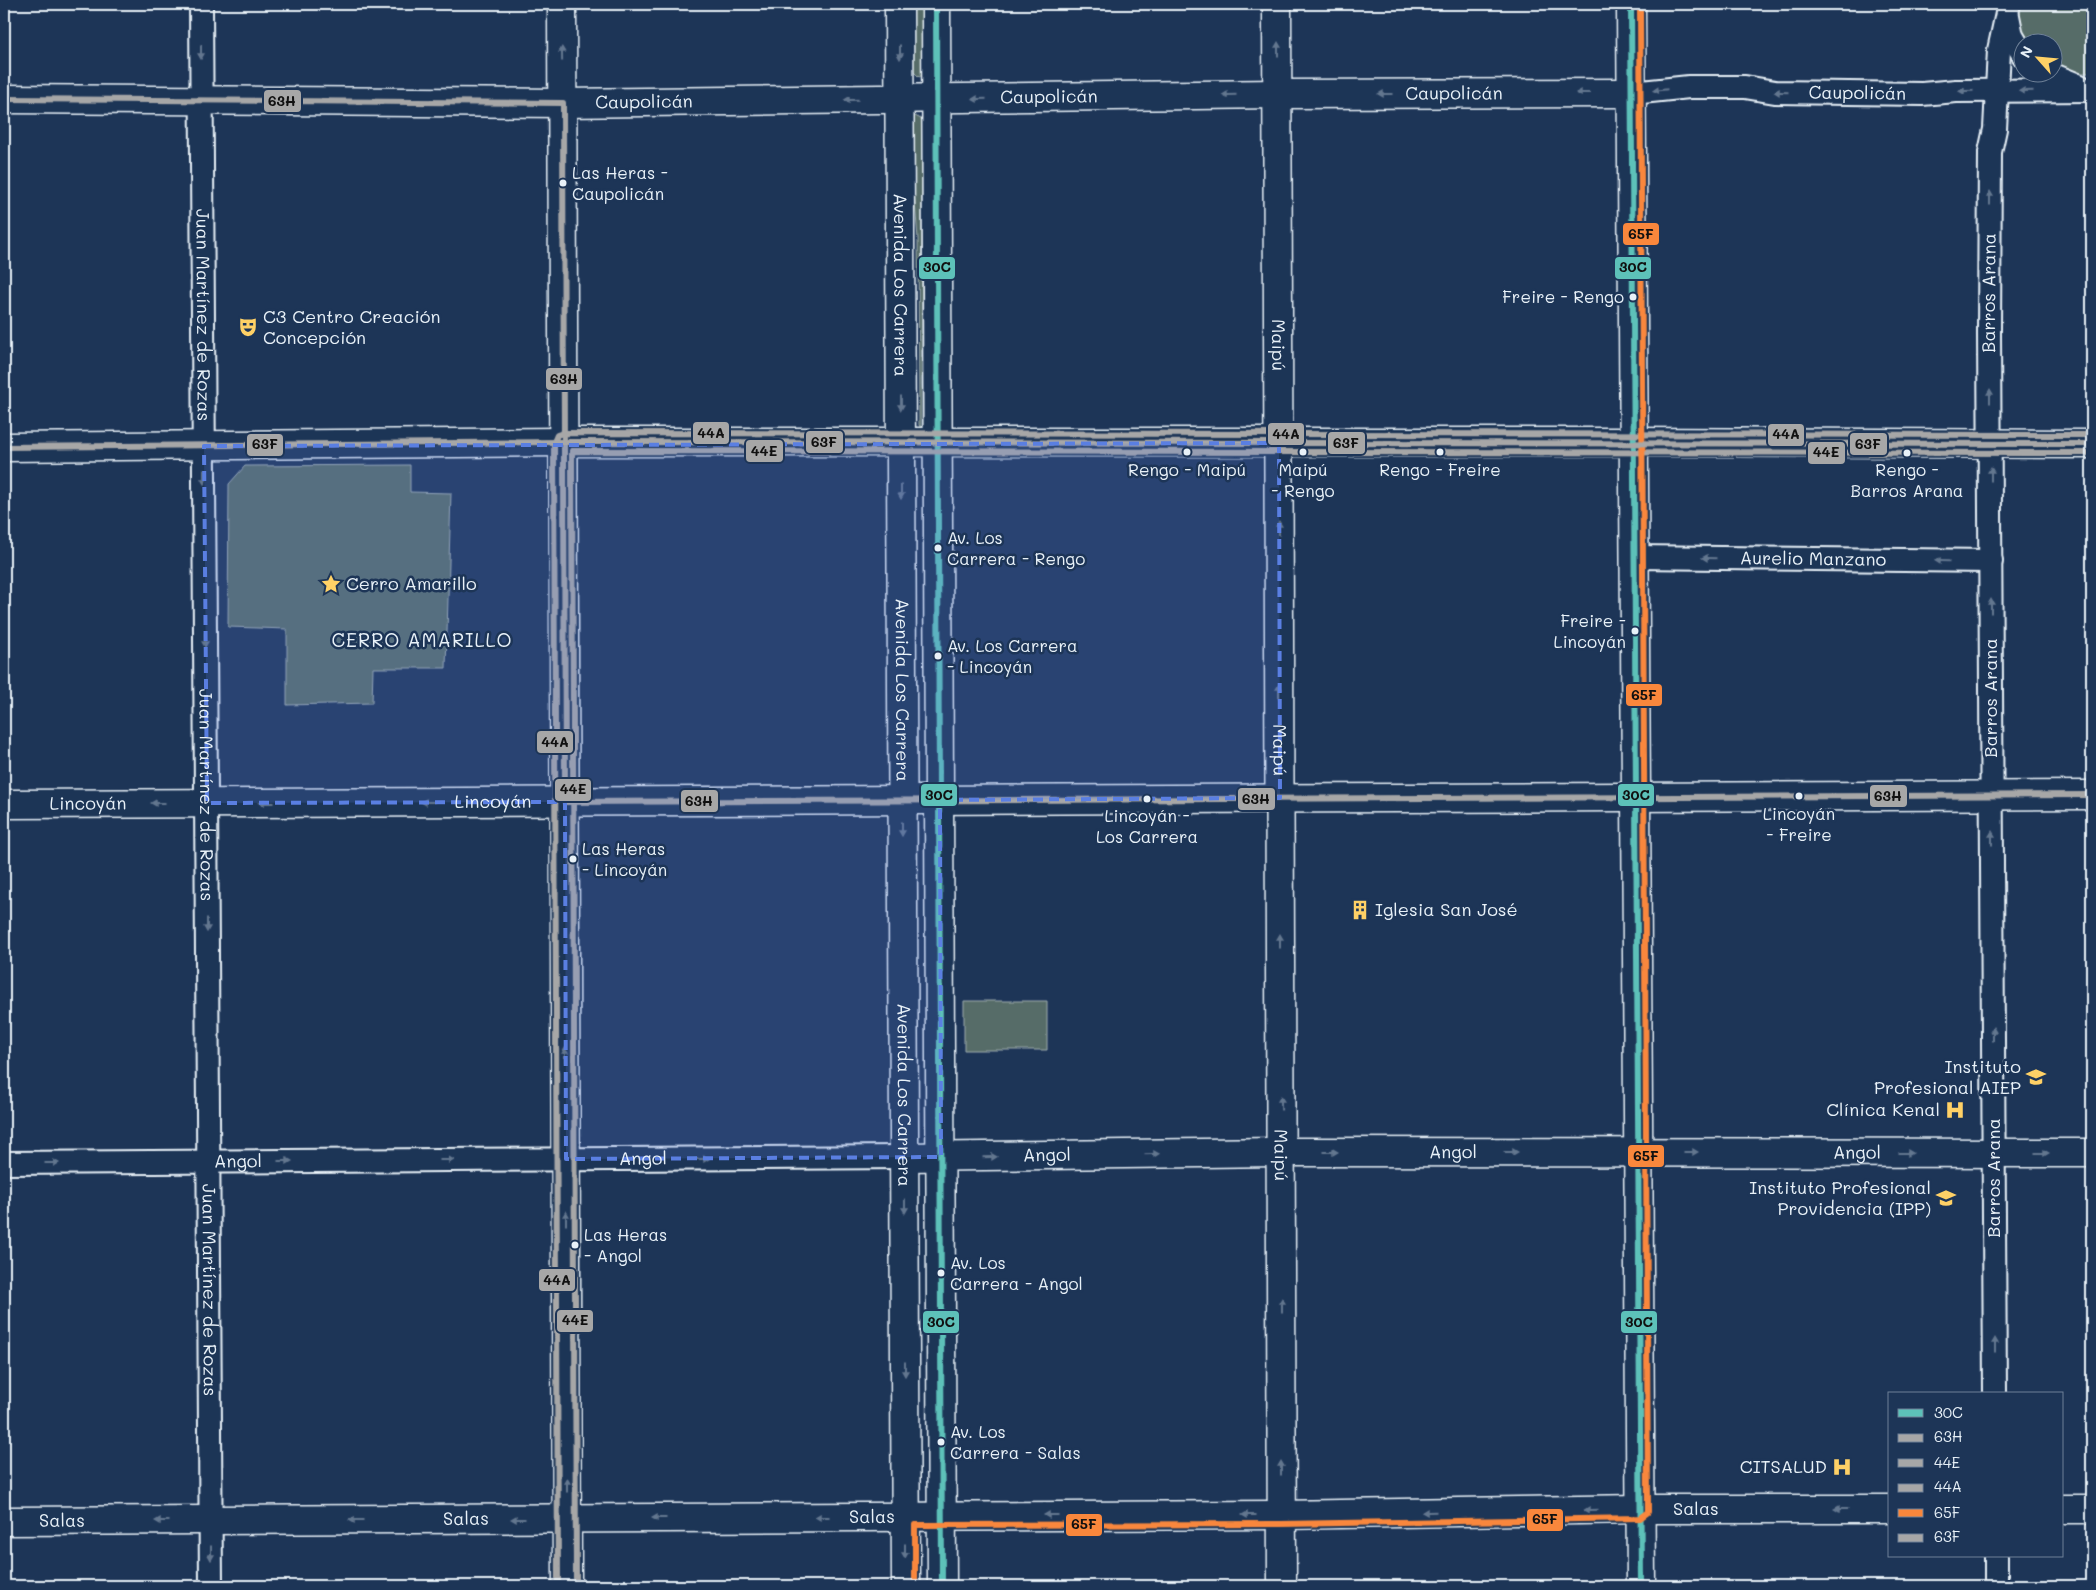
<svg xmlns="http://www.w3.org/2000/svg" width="2096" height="1590" viewBox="0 0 2096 1590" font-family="Mali,sans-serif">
<rect width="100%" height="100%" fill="#1d3557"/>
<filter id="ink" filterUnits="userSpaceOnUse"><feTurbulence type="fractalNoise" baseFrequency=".02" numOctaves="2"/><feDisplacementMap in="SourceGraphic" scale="10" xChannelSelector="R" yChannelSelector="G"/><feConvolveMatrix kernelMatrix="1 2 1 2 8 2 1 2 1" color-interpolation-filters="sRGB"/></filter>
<g filter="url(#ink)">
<path fill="#576c68" stroke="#a0aeb0" d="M913,4H924V74L919,77L913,71Z
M2015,4H2092V73H2075L2054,69V42H2024Z
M915,116L921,119L922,124L921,428L919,425L918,239L913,177L911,118Z
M410,465V492L451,493L446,668H373L372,703L287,705V629L228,627L229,484L245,466Z
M964,1001H1047V1050H964Z"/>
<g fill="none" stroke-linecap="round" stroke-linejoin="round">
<defs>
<g id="minor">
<path id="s1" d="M201,4L211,1586"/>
<path d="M2008,16L2012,36L2024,56"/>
<path d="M2046,72L2080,86"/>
<path id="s2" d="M1632,93L1689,87H1745L1775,92L1922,94L1956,91L2092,90"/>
<path id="s3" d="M1635,557L1991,561"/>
<path id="s4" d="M4,1163L905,1157"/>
<path id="s5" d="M1995,1394L1989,333L1990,152L1995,129L1999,50L2009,4"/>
<path d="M1996,1556V1586"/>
</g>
<g id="tertiary">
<path d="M562,4L567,1586"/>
<path id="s6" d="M4,99L563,103L1278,94L1632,93"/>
<path id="s7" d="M4,804L2092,795"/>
<path id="s8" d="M905,1157L1282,1152L2092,1153"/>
<path d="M2062,1509H2092"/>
<path id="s9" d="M4,1521L1281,1515L1640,1509H1890"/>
</g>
<g id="secondary">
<path id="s10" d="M1277,4L1282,1586"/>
<path d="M1631,4L1641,1586"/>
<path d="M4,447L563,442H1634L2092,444"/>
</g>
<g id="primary">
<path id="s11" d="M899,4L906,1586"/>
<path d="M936,4L942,1586"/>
</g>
</defs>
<use href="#minor" stroke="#e8f1f8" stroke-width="26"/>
<use href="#tertiary" stroke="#e8f1f8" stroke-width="31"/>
<use href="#secondary" stroke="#e8f1f8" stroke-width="31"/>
<use href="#primary" stroke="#e8f1f8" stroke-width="31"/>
<use href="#minor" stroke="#1d3557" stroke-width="22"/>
<use href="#tertiary" stroke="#1d3557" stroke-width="28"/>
<use href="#secondary" stroke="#1d3557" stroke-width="28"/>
<use href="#primary" stroke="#1d3557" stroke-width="28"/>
<defs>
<path id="bus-1" d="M936,4L942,1586
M1631,4L1641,1586"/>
<path id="bus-2" d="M4,99L563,103L565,802L2092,795"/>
<path id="bus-3" d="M576,1586L572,451L2092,453"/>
<path id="bus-4" d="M558,1586L554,442L557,435L563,433L2092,435"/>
<path id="bus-5" d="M915,1586V1525L1281,1524L1640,1518L1648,1512L1640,4"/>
<path id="bus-6" d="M4,447L563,442L2092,444"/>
</defs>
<use href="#bus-1" stroke="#1d3557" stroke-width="10"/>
<use href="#bus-2" stroke="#1d3557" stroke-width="10"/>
<use href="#bus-3" stroke="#1d3557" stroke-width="10"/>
<use href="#bus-4" stroke="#1d3557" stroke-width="10"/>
<use href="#bus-5" stroke="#1d3557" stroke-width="10"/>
<use href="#bus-6" stroke="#1d3557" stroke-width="10"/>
<use href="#bus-1" stroke="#5dc1b9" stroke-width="6"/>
<use href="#bus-2" stroke="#a7a7a7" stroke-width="6"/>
<use href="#bus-3" stroke="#a7a7a7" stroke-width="6"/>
<use href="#bus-4" stroke="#a7a7a7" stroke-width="6"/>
<use href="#bus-5" stroke="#f9873c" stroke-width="6"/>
<use href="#bus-6" stroke="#a7a7a7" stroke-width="6"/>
</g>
<defs><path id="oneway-solid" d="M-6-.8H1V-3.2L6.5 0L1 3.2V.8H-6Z" transform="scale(1.25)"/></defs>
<g fill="#64778f">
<use href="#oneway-solid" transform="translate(1278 49) rotate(-90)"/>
<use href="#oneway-solid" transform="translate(201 52) rotate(90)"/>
<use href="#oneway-solid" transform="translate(900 52) rotate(90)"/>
<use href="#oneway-solid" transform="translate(562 54) rotate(-91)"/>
<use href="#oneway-solid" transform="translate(1660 90) rotate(174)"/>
<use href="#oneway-solid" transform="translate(1966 91) rotate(179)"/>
<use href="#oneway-solid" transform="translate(2026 91) rotate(179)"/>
<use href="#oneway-solid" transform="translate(1781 92) rotate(-179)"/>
<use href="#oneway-solid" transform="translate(1583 93) rotate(180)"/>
<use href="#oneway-solid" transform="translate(1385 94) rotate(180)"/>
<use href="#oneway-solid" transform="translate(1229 95) rotate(179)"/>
<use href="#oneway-solid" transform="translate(979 99) rotate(179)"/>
<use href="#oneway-solid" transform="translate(851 100) rotate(179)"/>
<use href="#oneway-solid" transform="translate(1990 198) rotate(-90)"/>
<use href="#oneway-solid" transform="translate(1990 396) rotate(-90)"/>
<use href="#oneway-solid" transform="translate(901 403) rotate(90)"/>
<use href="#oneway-solid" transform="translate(1991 474) rotate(-90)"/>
<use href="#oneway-solid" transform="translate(204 477) rotate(90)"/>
<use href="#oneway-solid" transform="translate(901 492) rotate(90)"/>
<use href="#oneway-solid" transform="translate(1279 528) rotate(-90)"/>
<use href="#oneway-solid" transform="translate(1709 558) rotate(-179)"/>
<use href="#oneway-solid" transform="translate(1942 561) rotate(-179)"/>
<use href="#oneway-solid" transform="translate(1991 606) rotate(-90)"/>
<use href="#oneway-solid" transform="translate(205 640) rotate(90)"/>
<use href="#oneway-solid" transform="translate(1279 691) rotate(-90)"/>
<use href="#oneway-solid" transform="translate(428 802) rotate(180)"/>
<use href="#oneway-solid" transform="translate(158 803) rotate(180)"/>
<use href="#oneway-solid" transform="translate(266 803) rotate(180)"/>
<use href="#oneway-solid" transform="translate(902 829) rotate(90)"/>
<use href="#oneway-solid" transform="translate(1992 838) rotate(-90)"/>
<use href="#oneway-solid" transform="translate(207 925) rotate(90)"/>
<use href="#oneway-solid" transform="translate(1280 941) rotate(-90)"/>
<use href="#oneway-solid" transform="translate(1993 1034) rotate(-90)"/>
<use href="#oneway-solid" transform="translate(565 1055) rotate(-90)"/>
<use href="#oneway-solid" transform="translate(1281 1103) rotate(-91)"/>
<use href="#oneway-solid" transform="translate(1331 1152)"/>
<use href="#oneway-solid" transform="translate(1511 1152)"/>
<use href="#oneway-solid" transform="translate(1691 1152)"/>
<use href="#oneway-solid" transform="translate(1906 1153)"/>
<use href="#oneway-solid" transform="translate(2042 1153)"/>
<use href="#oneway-solid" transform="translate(1152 1154) rotate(-1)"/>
<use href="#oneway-solid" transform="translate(990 1157) rotate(-1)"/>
<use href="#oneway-solid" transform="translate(702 1159)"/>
<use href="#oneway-solid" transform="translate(447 1160)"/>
<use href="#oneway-solid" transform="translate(285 1161)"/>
<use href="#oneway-solid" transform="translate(52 1163)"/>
<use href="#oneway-solid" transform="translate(905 1206) rotate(90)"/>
<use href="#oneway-solid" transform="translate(566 1218) rotate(-90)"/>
<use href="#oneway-solid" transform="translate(1282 1305) rotate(-90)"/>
<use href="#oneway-solid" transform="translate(1995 1345) rotate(-90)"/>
<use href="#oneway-solid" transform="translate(905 1369) rotate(90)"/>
<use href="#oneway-solid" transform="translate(1281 1468) rotate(-90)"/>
<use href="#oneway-solid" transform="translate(567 1485) rotate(-90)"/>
<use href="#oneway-solid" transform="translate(1841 1509) rotate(180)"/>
<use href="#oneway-solid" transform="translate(1591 1510) rotate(179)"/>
<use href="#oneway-solid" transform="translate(1429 1512) rotate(179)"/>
<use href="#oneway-solid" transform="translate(1051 1515) rotate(180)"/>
<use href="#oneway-solid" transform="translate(1249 1515) rotate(180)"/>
<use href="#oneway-solid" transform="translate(822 1517) rotate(180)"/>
<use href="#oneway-solid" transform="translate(659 1518) rotate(180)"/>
<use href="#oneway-solid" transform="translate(518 1519) rotate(180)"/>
<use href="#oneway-solid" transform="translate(356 1520) rotate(180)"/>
<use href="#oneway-solid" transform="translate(162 1521) rotate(180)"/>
<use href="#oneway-solid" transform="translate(905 1551) rotate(90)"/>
<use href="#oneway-solid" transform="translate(211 1553) rotate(90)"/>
</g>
</g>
<path fill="#5a7fe2" fill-opacity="0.2" stroke="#5a7fe2" stroke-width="4" stroke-dasharray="10 6" stroke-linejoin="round" d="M1279,443L1280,798L940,800L941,1157L566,1159L565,802L207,803L204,446Z"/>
<defs>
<symbol id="theatre-bare" viewBox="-9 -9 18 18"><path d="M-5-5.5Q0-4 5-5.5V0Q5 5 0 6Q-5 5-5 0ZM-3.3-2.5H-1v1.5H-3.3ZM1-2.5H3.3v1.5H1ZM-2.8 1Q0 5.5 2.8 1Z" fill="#ffd166" stroke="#1d3557" stroke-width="2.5" paint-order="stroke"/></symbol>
<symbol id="sight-bare" viewBox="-9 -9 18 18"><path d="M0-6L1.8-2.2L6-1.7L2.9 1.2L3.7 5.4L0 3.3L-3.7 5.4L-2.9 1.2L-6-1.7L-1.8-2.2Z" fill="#ffd166" stroke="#1d3557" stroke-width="2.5" paint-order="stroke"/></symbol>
<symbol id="building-bare" viewBox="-9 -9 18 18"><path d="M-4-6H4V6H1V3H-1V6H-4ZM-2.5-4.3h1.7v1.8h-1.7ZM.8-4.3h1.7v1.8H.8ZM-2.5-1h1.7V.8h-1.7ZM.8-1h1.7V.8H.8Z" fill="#ffd166" stroke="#1d3557" stroke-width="2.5" paint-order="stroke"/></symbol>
<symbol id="university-bare" viewBox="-9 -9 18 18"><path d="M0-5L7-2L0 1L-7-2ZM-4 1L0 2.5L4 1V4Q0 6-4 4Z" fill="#ffd166" stroke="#1d3557" stroke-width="2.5" paint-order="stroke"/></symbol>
<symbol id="hospital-bare" viewBox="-9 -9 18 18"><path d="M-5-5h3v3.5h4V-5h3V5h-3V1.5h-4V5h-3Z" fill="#ffd166" stroke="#1d3557" stroke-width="2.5" paint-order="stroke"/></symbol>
</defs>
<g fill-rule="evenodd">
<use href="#theatre-bare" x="234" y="313" width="28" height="28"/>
<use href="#sight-bare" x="317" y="570" width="28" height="28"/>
<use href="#building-bare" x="1346" y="896" width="28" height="28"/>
<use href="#university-bare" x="2022" y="1063" width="28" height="28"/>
<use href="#hospital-bare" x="1941" y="1096" width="28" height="28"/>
<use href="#university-bare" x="1932" y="1184" width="28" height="28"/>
<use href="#hospital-bare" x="1828" y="1453" width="28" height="28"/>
</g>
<g fill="#e8f1f8" stroke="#1d3557" stroke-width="2">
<circle cx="563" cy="183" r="4.5"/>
<circle cx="1633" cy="297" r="4.5"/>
<circle cx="1187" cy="452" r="4.5"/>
<circle cx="1303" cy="452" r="4.5"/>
<circle cx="1440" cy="452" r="4.5"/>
<circle cx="1907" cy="453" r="4.5"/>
<circle cx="938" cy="548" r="4.5"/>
<circle cx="1635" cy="631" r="4.5"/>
<circle cx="938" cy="656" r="4.5"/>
<circle cx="1799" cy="796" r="4.5"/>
<circle cx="1147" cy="799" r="4.5"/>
<circle cx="573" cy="859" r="4.5"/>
<circle cx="575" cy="1245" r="4.5"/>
<circle cx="941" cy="1273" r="4.5"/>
<circle cx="941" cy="1442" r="4.5"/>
</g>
<g text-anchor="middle" stroke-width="5" stroke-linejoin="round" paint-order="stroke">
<g font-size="17" fill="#e8f1f8" stroke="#1d3557" text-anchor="start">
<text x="572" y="179">Las Heras -<tspan x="572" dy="21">Caupolicán</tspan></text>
<text x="1624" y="303" text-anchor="end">Freire - Rengo</text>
<text x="1187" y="476" text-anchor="middle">Rengo - Maipú</text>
<text x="1303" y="476" text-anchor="middle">Maipú<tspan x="1303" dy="21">- Rengo</tspan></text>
<text x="1440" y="476" text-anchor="middle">Rengo - Freire</text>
<text x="1907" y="476" text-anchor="middle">Rengo -<tspan x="1907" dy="21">Barros Arana</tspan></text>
<text x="947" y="544">Av. Los<tspan x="947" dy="21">Carrera - Rengo</tspan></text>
<text x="1626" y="627" text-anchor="end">Freire -<tspan x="1626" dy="21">Lincoyán</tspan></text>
<text x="947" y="652">Av. Los Carrera<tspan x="947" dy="21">- Lincoyán</tspan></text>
<text x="1799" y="820" text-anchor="middle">Lincoyán<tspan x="1799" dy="21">- Freire</tspan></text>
<text x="1147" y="822" text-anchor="middle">Lincoyán -<tspan x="1147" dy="21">Los Carrera</tspan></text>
<text x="582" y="855">Las Heras<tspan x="582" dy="21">- Lincoyán</tspan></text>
<text x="584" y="1241">Las Heras<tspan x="584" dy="21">- Angol</tspan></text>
<text x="950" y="1269">Av. Los<tspan x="950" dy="21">Carrera - Angol</tspan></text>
<text x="950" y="1438">Av. Los<tspan x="950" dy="21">Carrera - Salas</tspan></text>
</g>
<g font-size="18" fill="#e8f1f8" stroke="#1d3557">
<text dy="6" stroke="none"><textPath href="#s2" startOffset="226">Caupolicán</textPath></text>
<text dy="6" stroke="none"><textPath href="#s6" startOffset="1450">Caupolicán</textPath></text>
<text dy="6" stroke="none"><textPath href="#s6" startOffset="1045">Caupolicán</textPath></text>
<text dy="6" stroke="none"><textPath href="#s6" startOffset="640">Caupolicán</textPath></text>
<text dy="6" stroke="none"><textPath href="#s11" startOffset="281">Avenida Los Carrera</textPath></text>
<text dy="6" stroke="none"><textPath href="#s5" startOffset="1101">Barros Arana</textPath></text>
<text dy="6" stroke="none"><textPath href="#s1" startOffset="311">Juan Martínez de Rozas</textPath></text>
<text dy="6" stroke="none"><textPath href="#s10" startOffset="341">Maipú</textPath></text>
<text dy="6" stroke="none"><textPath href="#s3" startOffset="178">Aurelio Manzano</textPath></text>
<text dy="6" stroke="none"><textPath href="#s11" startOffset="686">Avenida Los Carrera</textPath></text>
<text transform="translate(1991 698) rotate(-90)" y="6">Barros Arana</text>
<text dy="6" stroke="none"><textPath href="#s10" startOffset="746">Maipú</textPath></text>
<text dy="6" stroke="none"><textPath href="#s1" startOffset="791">Juan Martínez de Rozas</textPath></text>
<text dy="6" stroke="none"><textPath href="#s7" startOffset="489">Lincoyán</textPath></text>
<text dy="6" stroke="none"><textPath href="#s7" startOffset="84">Lincoyán</textPath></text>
<text dy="6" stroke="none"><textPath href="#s11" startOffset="1091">Avenida Los Carrera</textPath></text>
<text dy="6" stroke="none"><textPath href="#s8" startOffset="548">Angol</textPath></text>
<text dy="6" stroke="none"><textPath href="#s8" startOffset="952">Angol</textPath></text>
<text dy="6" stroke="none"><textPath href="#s10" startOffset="1151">Maipú</textPath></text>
<text dy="6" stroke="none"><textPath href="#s8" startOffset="142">Angol</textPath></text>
<text dy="6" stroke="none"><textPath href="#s4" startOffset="639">Angol</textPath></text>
<text dy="6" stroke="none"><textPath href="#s4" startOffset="234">Angol</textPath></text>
<text transform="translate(1994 1178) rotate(-90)" y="6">Barros Arana</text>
<text dy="6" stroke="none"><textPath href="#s1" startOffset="1286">Juan Martínez de Rozas</textPath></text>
<text dy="6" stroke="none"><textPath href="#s9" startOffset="1692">Salas</textPath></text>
<text dy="6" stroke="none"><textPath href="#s9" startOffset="868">Salas</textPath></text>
<text dy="6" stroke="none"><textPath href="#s9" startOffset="462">Salas</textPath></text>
<text dy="6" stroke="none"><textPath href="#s9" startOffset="58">Salas</textPath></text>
</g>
<g font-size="18" fill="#e8f1f8" stroke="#1d3557" text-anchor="end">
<text x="263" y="323" text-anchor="start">C3 Centro Creación<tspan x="263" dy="21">Concepción</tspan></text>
<text x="346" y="590" text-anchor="start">Cerro Amarillo</text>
<text x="1375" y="916" text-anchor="start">Iglesia San José</text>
<text x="2021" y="1073">Instituto<tspan x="2021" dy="21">Profesional AIEP</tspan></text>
<text x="1940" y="1116">Clínica Kenal</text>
<text x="1931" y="1194">Instituto Profesional<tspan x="1931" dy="21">Providencia (IPP)</tspan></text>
<text x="1827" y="1473">CITSALUD</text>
</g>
<g font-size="19" letter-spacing="1" fill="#e8f1f8" stroke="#1d3557">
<text x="422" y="647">CERRO AMARILLO</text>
</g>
</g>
<g stroke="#1d3557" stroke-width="2">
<rect x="263" y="89" width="39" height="24" rx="5" fill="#a7a7a7"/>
<rect x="1622" y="222" width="38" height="24" rx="5" fill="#f9873c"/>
<rect x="918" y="256" width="38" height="24" rx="5" fill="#5dc1b9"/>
<rect x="1614" y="256" width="38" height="24" rx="5" fill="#5dc1b9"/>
<rect x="545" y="367" width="38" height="24" rx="5" fill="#a7a7a7"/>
<rect x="692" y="421" width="38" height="24" rx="5" fill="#a7a7a7"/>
<rect x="1267" y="422" width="38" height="24" rx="5" fill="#a7a7a7"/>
<rect x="1767" y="423" width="38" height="24" rx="5" fill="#a7a7a7"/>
<rect x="805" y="430" width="39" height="24" rx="5" fill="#a7a7a7"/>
<rect x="1327" y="431" width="39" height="24" rx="5" fill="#a7a7a7"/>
<rect x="1849" y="432" width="39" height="24" rx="5" fill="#a7a7a7"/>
<rect x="246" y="433" width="38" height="24" rx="5" fill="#a7a7a7"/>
<rect x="745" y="439" width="39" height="24" rx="5" fill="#a7a7a7"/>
<rect x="1807" y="441" width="39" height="24" rx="5" fill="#a7a7a7"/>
<rect x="1625" y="683" width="38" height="24" rx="5" fill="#f9873c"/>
<rect x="536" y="730" width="38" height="24" rx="5" fill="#a7a7a7"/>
<rect x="554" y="778" width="38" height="24" rx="5" fill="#a7a7a7"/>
<rect x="920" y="783" width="38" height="24" rx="5" fill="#5dc1b9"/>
<rect x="1617" y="783" width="38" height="24" rx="5" fill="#5dc1b9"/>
<rect x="1869" y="784" width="39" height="24" rx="5" fill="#a7a7a7"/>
<rect x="1237" y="787" width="39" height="24" rx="5" fill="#a7a7a7"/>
<rect x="680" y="789" width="39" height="24" rx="5" fill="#a7a7a7"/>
<rect x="1627" y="1144" width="38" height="24" rx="5" fill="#f9873c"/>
<rect x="538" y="1268" width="38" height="24" rx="5" fill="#a7a7a7"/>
<rect x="556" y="1309" width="38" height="24" rx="5" fill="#a7a7a7"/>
<rect x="922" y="1310" width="38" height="24" rx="5" fill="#5dc1b9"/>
<rect x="1620" y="1310" width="38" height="24" rx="5" fill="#5dc1b9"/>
<rect x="1526" y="1508" width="38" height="24" rx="5" fill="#f9873c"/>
<rect x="1065" y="1513" width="38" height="24" rx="5" fill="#f9873c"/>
</g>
<g font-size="14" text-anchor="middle" font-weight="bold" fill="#111">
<text x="282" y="106">63H</text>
<text x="1641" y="239">65F</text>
<text x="937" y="272">30C</text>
<text x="1633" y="272">30C</text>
<text x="564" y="384">63H</text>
<text x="711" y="438">44A</text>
<text x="1286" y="439">44A</text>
<text x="1786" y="439">44A</text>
<text x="824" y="447">63F</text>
<text x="1346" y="448">63F</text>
<text x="1868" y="449">63F</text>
<text x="265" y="449">63F</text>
<text x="764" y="456">44E</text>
<text x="1826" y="457">44E</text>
<text x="1644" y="700">65F</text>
<text x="555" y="747">44A</text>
<text x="573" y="794">44E</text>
<text x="939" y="800">30C</text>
<text x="1636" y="800">30C</text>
<text x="1888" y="801">63H</text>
<text x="1256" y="804">63H</text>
<text x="699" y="806">63H</text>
<text x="1646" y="1161">65F</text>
<text x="557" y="1285">44A</text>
<text x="575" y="1325">44E</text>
<text x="941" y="1327">30C</text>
<text x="1639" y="1327">30C</text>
<text x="1545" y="1524">65F</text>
<text x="1084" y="1529">65F</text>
</g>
<rect width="2096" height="1590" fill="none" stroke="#1d3557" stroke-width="20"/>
<rect x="10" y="10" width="2076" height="1570" fill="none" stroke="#e8f1f8" stroke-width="2" filter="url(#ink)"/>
<rect x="1888" y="1392" width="175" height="165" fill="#1d3557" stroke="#6e8097"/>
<rect x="1898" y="1409" width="25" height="8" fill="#5dc1b9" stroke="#6e8097"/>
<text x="1934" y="1418" font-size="15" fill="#e8f1f8">30C</text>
<rect x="1898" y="1434" width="25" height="8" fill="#a7a7a7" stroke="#6e8097"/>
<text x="1934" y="1442" font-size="15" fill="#e8f1f8">63H</text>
<rect x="1898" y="1459" width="25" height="8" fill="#a7a7a7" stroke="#6e8097"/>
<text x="1934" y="1468" font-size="15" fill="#e8f1f8">44E</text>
<rect x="1898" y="1484" width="25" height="8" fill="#a7a7a7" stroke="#6e8097"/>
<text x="1934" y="1492" font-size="15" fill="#e8f1f8">44A</text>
<rect x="1898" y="1509" width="25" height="8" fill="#f9873c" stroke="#6e8097"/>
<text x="1934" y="1518" font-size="15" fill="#e8f1f8">65F</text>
<rect x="1898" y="1534" width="25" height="8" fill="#a7a7a7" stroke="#6e8097"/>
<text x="1934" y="1542" font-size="15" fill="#e8f1f8">63F</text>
<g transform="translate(2038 58) rotate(297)"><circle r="24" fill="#1d3557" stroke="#6e8097"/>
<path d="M0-4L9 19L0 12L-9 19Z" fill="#ffd166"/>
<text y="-8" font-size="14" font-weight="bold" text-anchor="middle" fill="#e8f1f8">N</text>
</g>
</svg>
